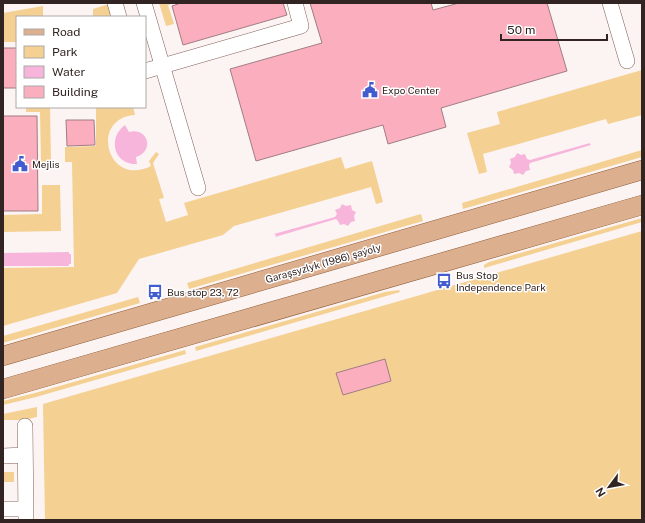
<svg xmlns="http://www.w3.org/2000/svg" width="645" height="523" viewBox="0 0 645 523" font-family="'Public Sans',sans-serif">
<rect width="100%" height="100%" fill="#fcf4f3"/>
<path fill="#f4d092" d="M159,3H175L168,5L174,24L166,26Z
M109,4L113,17H93V9Z
M43,6V17H17V42H3V13Z
M642,70V115L608,124L606,119L483,154L487,172L479,174L467,133L500,124L497,112Z
M26,107H50L51,162H41L40,112H26Z
M96,107H133L135,115C89,118 107,188 151,166L149,161L156,152L159,154L153,163L164,198L159,199L166,222L188,215L184,203L341,157L345,169L372,161L383,202L376,204L371,187L234,226L223,235L139,259L117,293L3,326V268L74,267L72,162H65V147L96,146Z
M642,150V157L463,209L462,203Z
M42,185H60L61,231L3,232V215L42,214Z
M421,214L423,221L189,289L187,283Z
M642,218V222L484,268V265L489,262Z
M642,231V520H45L43,404Z
M399,290L400,292L196,351L195,347L385,292Z
M138,297L140,303L3,343V336Z
M185,350L186,354L36,397L3,405V401L35,393Z
M37,407V417L24,420H3V414Z
M3,472H14V482H3Z"/>
<path fill="#f7b5dc" d="M125,125L129,132C148,127 155,151 136,157L137,164C114,165 107,138 125,125Z
M590,143V144L591,145L530,163L529,165L530,170L526,171L523,175L519,173L514,174L513,170L509,167L511,163L510,159L515,157L517,153L521,155L525,154L527,159L530,160Z
M342,204L346,206L351,205L352,210L356,212L354,216L355,221L351,222L348,226L344,224L340,225L338,221L336,219L275,237L276,235L274,234L335,217L337,214L335,210L340,208Z
M69,252V254H71V264H69V266H3V253Z"/>
<path fill="#fbaebd" stroke="#a07d83" d="M181,3H283L287,15L183,45L172,6Z
M310,3H431L433,10L459,3H547L567,71L441,108L446,127L388,144L383,125L256,161L230,69L322,43Z
M3,48H17V88H3Z
M3,116H37L38,211H3Z
M66,120H94L95,145L67,146Z
M385,359L391,381L343,395L336,373Z"/>
<g fill="none" stroke-linecap="round" stroke-linejoin="round">
<defs>
<path id="minor" d="M115,3L119,17
M144,3L198,188
M610,3L627,61
M145,71L301,26L295,3
M25,426L26,520
M3,456L25,455
M3,509H26"/>
<path id="major" d="M3,356L642,170
M3,389L642,205"/>
</defs>
<use href="#minor" stroke="#81615b" stroke-width="16"/>
<use href="#major" stroke="#915d38" stroke-width="20"/>
<use href="#minor" stroke="#fff" stroke-width="15"/>
<use href="#major" stroke="#dcb08f" stroke-width="19"/>
</g>
<defs>
<symbol id="civic-bare" viewBox="-9 -9 18 18"><path d="M-.6-6.5H3V-4.5H.6V-3L4-1V1h2V6H-6V1h2V-1L-.6-3ZM-1.2 2.5V6h2.4V2.5Z" fill="#425bcf" stroke="#fff" stroke-width="2.5" paint-order="stroke"/></symbol>
<symbol id="bus-bare" viewBox="-9 -9 18 18"><path d="M-5-6H5V4H4V6H2V4H-2V6H-4V4H-5ZM-3.5-4V0h7V-4ZM-3.5 1.2v1.5H-2V1.2ZM2 1.2v1.5H3.5V1.2Z" fill="#425bcf" stroke="#fff" stroke-width="2.5" paint-order="stroke"/></symbol>
</defs>
<g fill-rule="evenodd">
<use href="#civic-bare" x="359" y="79" width="22" height="22"/>
<use href="#civic-bare" x="9" y="153" width="22" height="22"/>
<use href="#bus-bare" x="433" y="270" width="22" height="22"/>
<use href="#bus-bare" x="144" y="281" width="22" height="22"/>
</g>
<g text-anchor="middle" stroke-width="3" stroke-linejoin="round" paint-order="stroke">
<g font-size="10" fill="#322422" stroke="#fff" text-anchor="start">
<text x="382" y="94">Expo Center</text>
<text x="32" y="168">Mejlis</text>
<text x="456" y="279">Bus Stop<tspan x="456" dy="12">Independence Park</tspan></text>
<text x="167" y="296">Bus stop 23, 72</text>
</g>
<g font-size="10" fill="#322422" stroke="#fff">
<text transform="translate(323 263) rotate(-16)" y="4">Garaşsyzlyk (1986) şaýoly</text>
</g>
</g>
<rect width="645" height="523" fill="none" stroke="#322422" stroke-width="8"/>
<rect x="16" y="16" width="130" height="92" fill="#ffffff" stroke="#ada7a7"/>
<rect x="24" y="29" width="20" height="6" fill="#dcb08f" stroke="#ada7a7"/>
<text x="52" y="36" font-size="12" fill="#322422">Road</text>
<rect x="24" y="46" width="20" height="12" fill="#f4d092" stroke="#ada7a7"/>
<text x="52" y="56" font-size="12" fill="#322422">Park</text>
<rect x="24" y="66" width="20" height="12" fill="#f7b5dc" stroke="#ada7a7"/>
<text x="52" y="76" font-size="12" fill="#322422">Water</text>
<rect x="24" y="86" width="20" height="12" fill="#fbaebd" stroke="#ada7a7"/>
<text x="52" y="96" font-size="12" fill="#322422">Building</text>
<g transform="translate(609 487) rotate(238)" stroke="#ffffff" stroke-width="3" paint-order="stroke">
<path d="M0-3L7 15L0 10L-7 15Z" fill="#322422"/>
<text y="-6" font-size="11" font-weight="bold" text-anchor="middle" fill="#322422">N</text>
</g>
<path d="M501 34v6h106v-6" fill="none" stroke="#322422" stroke-width="2"/>
<text x="507" y="34" font-size="12" fill="#322422" stroke="#ffffff" stroke-width="3" paint-order="stroke">50 m</text>
</svg>
